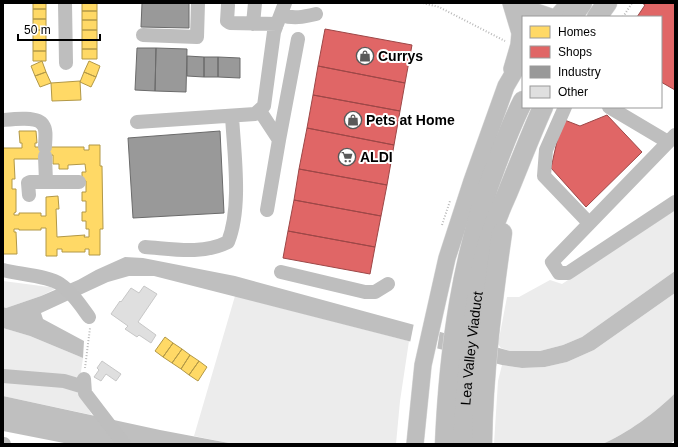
<svg xmlns="http://www.w3.org/2000/svg" width="678" height="447" viewBox="0 0 678 447" font-family="Arial,sans-serif">
<rect width="100%" height="100%" fill="#fff"/>
<path fill="#ececec" d="M675,210V271L582,337L563,345L540,351H510L501,348L498,344L507,297H519L550,280L562,284Z
M3,281L57,288L41,296L6,308L3,307Z
M675,293V393C658,411 625,435 602,444H494L498,381L502,365L522,368L545,367L567,362L594,350Z
M235,296L409,341L400,401L396,444H234L194,436Z
M3,328L30,336L83,358L78,392L92,415L3,396Z"/>
<path fill="#bfbfbf" d="M125,257L143,258L235,276L510,351H540L563,345L582,337L675,271V293L594,350L567,362L545,367L522,368L502,365L154,276H129L108,282L41,313L43,319L84,341L83,358L30,336L3,328V307L6,308L41,296L78,280L96,270Z
M675,393V440L670,444H602C625,435 658,411 675,393Z
M3,396L160,430L234,444H69L3,431Z"/>
<path fill="#fff" d="M414,323L440,330L437,350L410,343Z"/>
<path fill="#ffd966" stroke="#b29847" fill-rule="evenodd" d="M33,3H46V9H33Z
M82,3H97V11H82Z
M33,9H46V19H33Z
M82,11H97V20H82Z
M33,19H46V30H33Z
M82,20H97V30H82Z
M33,30H46V40H33Z
M82,30H97V40H82Z
M33,40H46V51H33Z
M82,40H97V49H82Z
M82,49H97V59H82Z
M33,51H46V61H33Z
M42,61L46,72L35,76L31,66Z
M89,61L100,66L96,77L84,72Z
M46,72L51,83L40,87L35,76Z
M84,72L96,77L91,87L80,82Z
M80,81L81,100L52,101L51,83Z
M19,131H36L37,143H35V147H84V150H89V145H100V166H102L103,229H100V255H89V249H85V252H62V249H57V256H46V228H41V230H19V229H14V232H16L17,254H3V148H22V143H20ZM53,155V164H59V169H68V165L85,164L86,172H82V181H86V192H82V201H86V212H82V221H86V229H89V237H84L85,235L57,237L56,209H59L58,196L46,197V216H41V213H19V215H14V213L16,212V189H12V179H15L14,159H41V156Z
M165,337L173,343L163,357L155,351Z
M173,343L182,349L172,363L163,357Z
M182,349L190,355L181,369L172,363Z
M190,355L199,361L189,375L181,369Z
M199,361L207,367L198,381L189,375Z"/>
<path fill="#e06666" stroke="#9d4747" d="M642,3H673L675,4V90L661,82V17H637L645,5Z
M325,29L412,45L405,83L318,66Z
M318,66L405,83L400,111L313,95Z
M313,95L400,111L394,145L307,128Z
M607,115L642,152L586,207L551,168L562,119L580,126Z
M307,128L394,145L387,185L299,169Z
M299,169L387,185L381,216L294,200Z
M294,200L381,216L375,247L288,231Z
M288,231L375,247L370,274L283,258Z"/>
<path fill="#999" stroke="#6b6b6b" d="M142,3H189V28L141,27Z
M137,48H156L155,91L135,90Z
M156,48L187,49L186,92L155,91Z
M187,56L204,57V77L187,76Z
M204,57H218V77H204Z
M218,57L240,58V78L218,77Z
M220,131L224,213L133,218L128,138Z"/>
<path fill="#dfdfdf" stroke="#c7c7c7" d="M144,286L157,294L138,322L156,335L151,343L139,335L137,337L125,329L128,326L111,314L120,301L121,302L131,288L139,293Z
M102,361L121,374L116,381L106,374L101,381L94,377L99,370L97,368Z"/>
<g fill="none" stroke-linecap="round" stroke-linejoin="round">
<defs>
<path id="major" d="M511,3L520,33L519,45L512,69
M520,3L533,11L551,17
M557,17L569,3
M415,444L423,365L447,258L472,181L506,86L523,57"/>
<g id="highway">
<path d="M572,17L582,3"/>
<path d="M597,17L607,3"/>
<path d="M445,444C449,349 462,255 496,165C504,144 512,122 523,101"/>
<path id="s1" d="M463,444C465,405 468,367 473,329C476,304 479,279 485,254C490,233 498,214 507,194C519,165 530,136 543,107"/>
<path d="M482,444C483,373 492,303 502,233"/>
</g>
</defs>
<use href="#major" stroke="#dbdbdb" stroke-width="18"/>
<use href="#highway" stroke="#dbdbdb" stroke-width="21"/>
<path stroke="#b9b9b9" stroke-width="2" stroke-dasharray="1 2" stroke-linecap="butt" d="M423,3L439,7L505,41
M623,17L632,3
M442,225L450,201
M85,368L90,328"/>
<path stroke="#bebebe" stroke-width="14" d="M65,3L66,63
M228,5L227,21L230,23L277,24
M281,15C294,19 303,17 316,14
M253,24L255,3
M143,35L197,37L198,3
M565,107L546,150L544,176L589,223
M609,107L668,142
M260,111L279,140L267,210
M3,120C13,119 38,116 43,125C47,130 45,141 45,147
M137,122L255,114L264,106L274,32L285,3
M675,135L552,262L559,273H568L675,202
M279,140L298,39
M45,156L46,182
M29,195L28,183L30,182H79
M145,247C173,249 202,255 228,242C242,207 234,153 232,116
M3,270C17,274 50,276 60,284C72,292 81,306 89,317
M281,272L365,292H375L388,284
M3,376L64,381L84,387
M84,379L85,393L124,444
M3,444H4"/>
<use href="#major" stroke="#bebebe" stroke-width="17"/>
<use href="#highway" stroke="#bebebe" stroke-width="20"/>
</g>
<defs>
<symbol id="shop-ring" viewBox="-11 -11 22 22"><circle r="9.5" fill="#fff" stroke="#595959" stroke-width="1.5"/><path d="M-5-2.5h2.3a2.7 3.5 0 0 1 5.4 0H5L5.5 6h-11ZM-1.5-2.5h3a1.5 2.3 0 0 0-3 0Z" fill="#595959"/></symbol>
<symbol id="supermarket-ring" viewBox="-11 -11 22 22"><circle r="9.5" fill="#fff" stroke="#595959" stroke-width="1.5"/><path d="M-6-5.5h2.5l.6 2H6L4.5 2H-2.5L-4.4-4H-6ZM-1.5 3.2a1.3 1.3 0 1 0 .1 0ZM3 3.2a1.3 1.3 0 1 0 .1 0Z" fill="#595959"/></symbol>
</defs>
<g fill-rule="evenodd">
<use href="#shop-ring" x="355" y="46" width="20" height="20"/>
<use href="#shop-ring" x="343" y="110" width="20" height="20"/>
<use href="#supermarket-ring" x="337" y="147" width="20" height="20"/>
</g>
<g text-anchor="middle" stroke-width="4" stroke-linejoin="round" paint-order="stroke">
<g font-size="14" font-weight="bold" fill="#000" stroke="#fff" text-anchor="start">
<text x="378" y="61">Currys</text>
<text x="366" y="125">Pets at Home</text>
<text x="360" y="162">ALDI</text>
</g>
<g font-size="14" fill="#000" stroke="#fff">
<text dy="5" stroke="none"><textPath href="#s1" startOffset="96">Lea Valley Viaduct</textPath></text>
</g>
</g>
<rect width="678" height="447" fill="none" stroke="#000000" stroke-width="8"/>
<rect x="522" y="16" width="140" height="92" fill="#ffffff" stroke="#999999"/>
<rect x="530" y="26" width="20" height="12" fill="#ffd966" stroke="#999999"/>
<text x="558" y="36" font-size="12" fill="#000000">Homes</text>
<rect x="530" y="46" width="20" height="12" fill="#e06666" stroke="#999999"/>
<text x="558" y="56" font-size="12" fill="#000000">Shops</text>
<rect x="530" y="66" width="20" height="12" fill="#999999" stroke="#999999"/>
<text x="558" y="76" font-size="12" fill="#000000">Industry</text>
<rect x="530" y="86" width="20" height="12" fill="#dfdfdf" stroke="#999999"/>
<text x="558" y="96" font-size="12" fill="#000000">Other</text>
<path d="M18 34v6h82v-6" fill="none" stroke="#000000" stroke-width="2"/>
<text x="24" y="34" font-size="12" fill="#000000" stroke="#ffffff" stroke-width="3" paint-order="stroke">50 m</text>
</svg>
